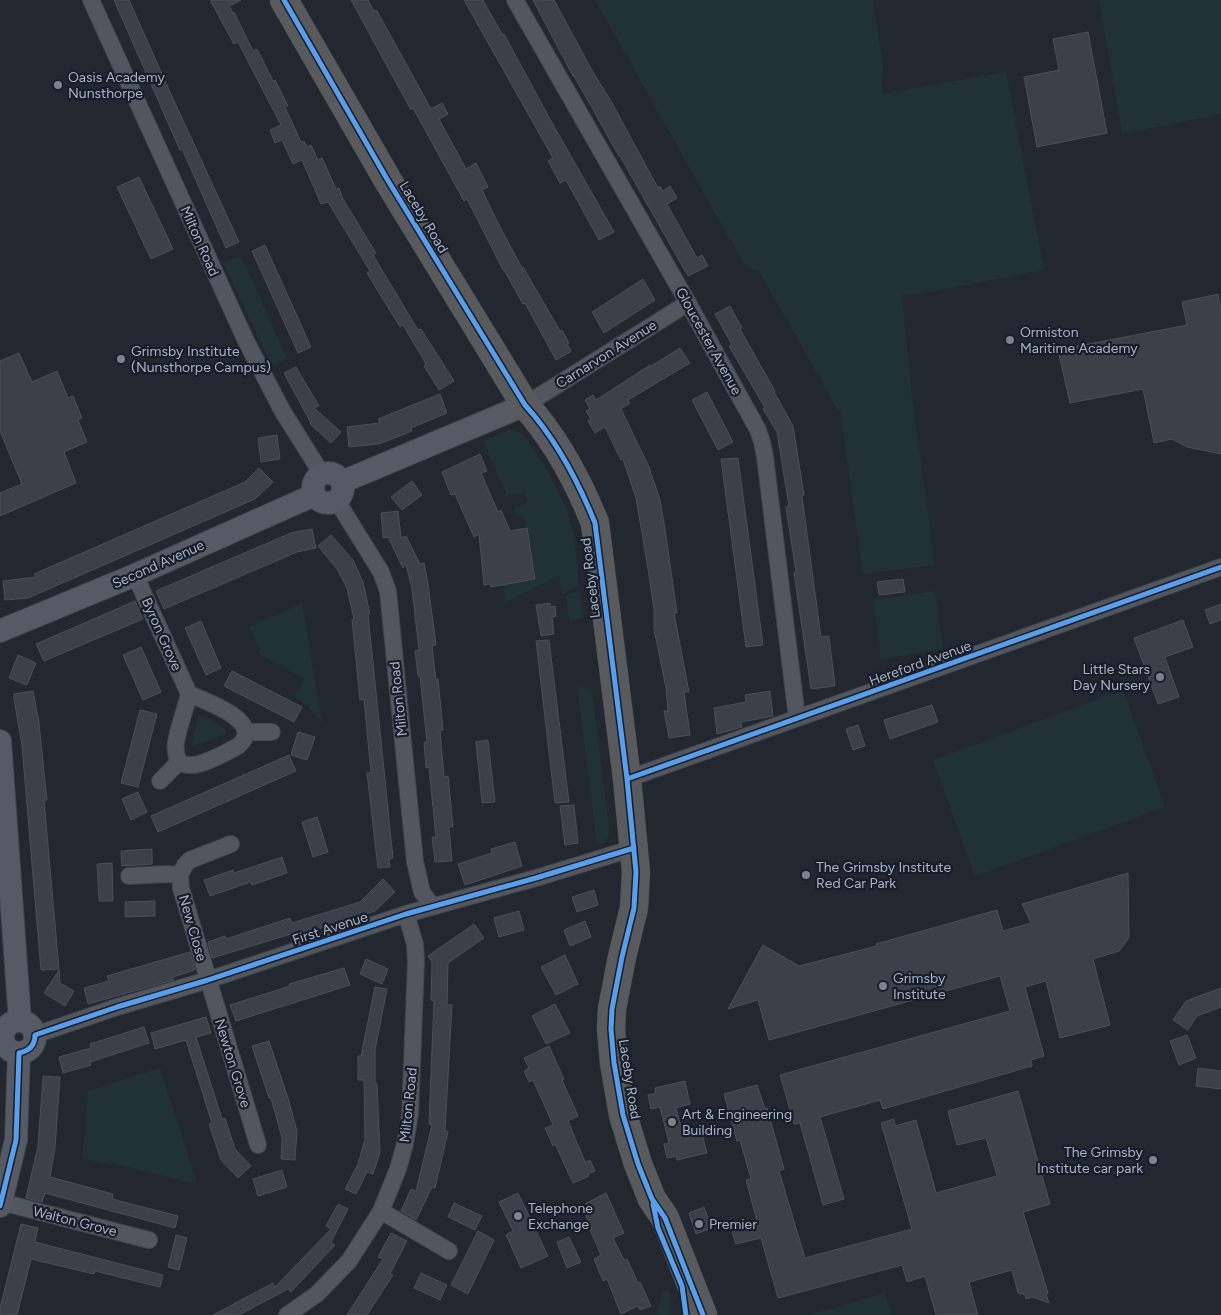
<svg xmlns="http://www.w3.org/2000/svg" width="1221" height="1315" viewBox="0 0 1221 1315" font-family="Figtree,sans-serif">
<rect width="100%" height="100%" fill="#232830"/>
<path fill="#203235" d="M595,0H873L883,66L882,94L1006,72L1044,270L917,294L902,295L912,397L935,565L863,574L840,410H838L759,271L745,266Z
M1099,0H1221V114L1122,134Z
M241,256L287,358L272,366L223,263Z
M509,430L521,432L524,435C542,463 563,492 571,524C576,544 577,566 579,586L562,594L559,576L505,603L503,585L535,579L524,517L515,514L514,509L528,502L524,493L507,495L483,441Z
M580,590L583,619L569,621L566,596Z
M935,591L943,649L881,659L873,600Z
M302,602L322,723L306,704L294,697L304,678L259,654L260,649L249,627L299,605Z
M577,684L592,691L609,828C610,837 606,843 597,845Z
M1123,690L1165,807L975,876L933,760Z
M198,716L205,717L225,729V734L194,746L192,744Z
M160,1068L197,1184L120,1165L82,1159L88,1091Z
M669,1290L671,1304L670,1315H657L662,1291Z
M885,1293L892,1315H809Z"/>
<path fill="#3c4048" stroke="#4a5058" d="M114,0H129L170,92L239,242L226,248L182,149L180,150L154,91Z
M210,0H241L229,6L233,13L234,12L253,51L257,49L273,81L275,80L288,106L285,107L301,142L304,141L307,147L311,145L318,160L322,158L336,189L339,188L343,199L376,253L373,255L418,330L421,329L454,381L439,390L424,366L426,364L403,325L400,327L367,273L370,271L328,202L321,204L302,160L293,164L282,140L275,143L270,130L281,125L238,42L234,44Z
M351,0H368L374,11H377L431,109L442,103L448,114L439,119L466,169L476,163L488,187L482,190L498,223L522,268L523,267L560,331L562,330L569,343L567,344L571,351L570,352L556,360L525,303L523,304L504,270H503L467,199L464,201L413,108L411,110Z
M464,0H483L502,34H504L551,121L614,232L599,240L566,180L560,183L548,161L553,158Z
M533,0H554L594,74L611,101L658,188L660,186L663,191L670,186L677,198L667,204L697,258L702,255L708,266L688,276L620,156H619L612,144L590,104L574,76H573Z
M1088,32L1107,133L1037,147L1024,77L1059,70L1053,39Z
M139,177L173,249L151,259L117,187Z
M265,245L311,347L298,353L252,251Z
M643,279L655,300L604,333L592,312Z
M1218,294L1221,308V454L1187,447L1172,439L1154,443L1143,389L1070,403L1058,350L1187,325L1182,302Z
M730,306L742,328L740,329L775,391L774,392L793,426L804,495L802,496L821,637L829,636L835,686L811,689L794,573L796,572L786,507L789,506L777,432L763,409L765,408L729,346L732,345L715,314Z
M680,348L690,363L628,400L630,403L621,409L649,467L660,500L665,529L677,613H674L689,692H684L690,735L669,738L664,711H668L666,688L654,629V609L648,569L636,498L623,459L621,460L605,427L595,433L588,421L591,419L586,411L590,409L585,400L593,395L596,400L650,365L651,366Z
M19,353L32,382L57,371L68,398L73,396L82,418L78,420L87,442L64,452L76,483L0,516V493L22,484L0,431V361Z
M296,367L319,406L314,408L341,432L331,443L310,424L311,423L284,373Z
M707,392L733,442L718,450L692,400Z
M440,394L447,413L411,428L412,431L379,444L349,447L347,427L380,423L378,419Z
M277,435L280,459L261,462L258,438Z
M480,454L487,471L481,473L498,512L501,510L510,531L527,528L535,579L491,587L490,584L484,585L479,534L474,537L455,494L451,495L442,472Z
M738,458L763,645L746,647L721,459Z
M259,468L273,482L255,499L28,598L5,600L3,581L36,577L34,574L245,482Z
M412,481L422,495L402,510L391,497Z
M398,511L401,538L406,536L420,564L424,563L428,584L436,645L432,646L436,680L438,679L443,730H440L444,777L448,776L453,827H449L452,861L435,862L432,837H436L429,767L426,768L424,742H427L420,676H418L415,651L419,650L412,589L406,564L403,568L388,537L383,538L381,513Z
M312,529L316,548L297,552L164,609L156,591L291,533Z
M331,535L353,560L363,582L370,614H368L393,858L389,859L390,867L378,868L367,773H371L364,699L360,700L352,620L354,619L347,588L337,569L318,546Z
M903,579L905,592L879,595L877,582Z
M135,601L143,619L44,661L36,644Z
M550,603L551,607L555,606L556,616L552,617L554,634L541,636L536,605Z
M1221,604V620L1210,624L1205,610Z
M1183,620L1193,647L1165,657L1179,697L1158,704L1134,638Z
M201,621L221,668L206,675L185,628Z
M549,640L569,802L555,803L536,641Z
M141,647L161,692L143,700L123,655Z
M18,655L36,663L27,685L9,678Z
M232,671L302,707L294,722L224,686Z
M33,691L39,723L44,772L47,800H44L59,969L41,970L22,746L14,699V694Z
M770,691L773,716L741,722L742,727L717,734L714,708L746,702L745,695Z
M932,705L938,722L890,739L884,720Z
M140,710L157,714L138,787L121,783Z
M858,725L865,746L853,750L846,729Z
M298,732L315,737L307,760L291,755Z
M488,740L495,802L482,803L476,742Z
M289,755L296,771L158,832L151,816Z
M138,792L147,812L131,820L122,799Z
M574,805L578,843L565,845L560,806Z
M317,817L328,852L313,857L302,822Z
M515,842L522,866L465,885L458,864L492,853L491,849Z
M152,849V864L122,866L121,851Z
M282,857L287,873L252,885L251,882L210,896L204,880L233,870L234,873Z
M112,863L113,901H99L97,864Z
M1128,873L1129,938L1119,951L1093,959L1110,1025L1060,1038L1046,981L1025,987L1044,1056L1031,1060L1032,1066L883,1109L880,1100L820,1117L844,1199L823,1205L800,1123L794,1124L780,1075L1010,1011L1000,976L769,1040L758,1000L728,1009L763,945L799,966L877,946L876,944L997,910L1003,931L1031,923L1022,904Z
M383,879L395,892L375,911L302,934L301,931L212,958L208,942L225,936L226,939L290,918L292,923L360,902Z
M594,890L598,905L577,912L572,897Z
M155,901V916L125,917V902Z
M519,911L524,930L499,937L494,918Z
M585,921L591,937L570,946L564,930Z
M474,924L484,938L448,963L447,1005H452L445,1131L448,1132L435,1188L432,1187L416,1220L401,1211L411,1189L416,1191L432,1125L429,1124L434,1001L431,1000L432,962L428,956Z
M190,952L195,970L173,977V980L88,1004L84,988L109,981L107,976Z
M565,955L578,984L556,995L541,967Z
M366,959L388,969L382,984L360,974Z
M344,968L350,985L236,1021L230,1005L290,986L289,984Z
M59,970L60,983L74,991L65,1006L44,993Z
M375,987L387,989L375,1050V1084H377L380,1152L373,1174L367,1172L356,1194L345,1189L358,1164L365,1139L364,1080H358V1056H361Z
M1221,988V1007L1197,1016L1188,1030L1173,1020L1186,1001Z
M555,1004L570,1033L546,1044L532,1016Z
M206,1017L211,1033L196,1037L222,1119L225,1118L235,1149L251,1166L238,1178L221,1160L209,1124L212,1123L186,1040L155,1049L151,1033Z
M144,1027L149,1043L90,1062L91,1065L63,1073L59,1057L91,1048L90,1044Z
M1187,1035L1196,1058L1179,1065L1170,1041Z
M269,1041L288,1098L297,1131L295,1160L281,1159L282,1138L271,1098H269L252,1046Z
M549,1046L564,1079L562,1080L578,1116L568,1121L585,1162L590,1160L595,1171L588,1174L589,1176L573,1183L555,1144L553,1146L545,1128L553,1125L551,1120L533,1080L529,1082L524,1071L529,1068L524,1058Z
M1198,1068L1221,1071V1089L1196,1086Z
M43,1076L60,1077L55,1148L50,1177L113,1194L112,1199L178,1216L175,1228L45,1193L42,1202L26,1198L38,1146Z
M685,1081L690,1104L676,1108L683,1134L701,1130L707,1153L677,1160L676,1156L667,1158L664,1144L669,1143L660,1107L651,1109L648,1095L656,1093L655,1088Z
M757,1085L765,1109L767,1108L784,1169L779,1171L805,1258L912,1229L881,1123L894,1119L895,1126L916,1120L936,1193L997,1176L986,1138L957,1145L948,1111L1018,1091L1050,1204L1023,1212L1048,1293L1046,1294L1049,1303L1032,1297L1026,1299L1025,1295L1018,1293L1012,1270L969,1282L978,1315H936L925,1276L907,1282L902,1265L778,1298L761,1238L736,1244L732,1231L758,1225L746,1180L751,1179L740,1140L737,1141L724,1094Z
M282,1170L287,1187L258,1196L253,1179Z
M518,1193L548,1256L521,1268L506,1235L513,1231L499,1202Z
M606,1193L624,1233L613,1238L624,1260L627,1259L638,1283L640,1282L651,1306L640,1310L638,1306L621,1314L607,1279L603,1281L594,1259L601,1255L590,1230L592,1229L584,1211L588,1210L585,1204Z
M454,1203L482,1216L475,1230L448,1217Z
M338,1204L348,1209L331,1242L335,1245L291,1292L288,1289L239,1315H213L273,1283L275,1287L331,1229L326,1226Z
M704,1207L712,1228L696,1234L689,1213Z
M21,1224L38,1228L35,1242L163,1275L160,1287L95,1271L94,1274L31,1259L17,1315H0V1308Z
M478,1231L494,1240L468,1294L451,1285Z
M391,1233L407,1241L390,1274L393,1275L367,1315H347L383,1259L378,1257Z
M176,1235L187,1238L179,1270L168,1267Z
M569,1237L581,1262L567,1268L557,1242Z
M421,1273L447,1285L440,1300L414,1288Z"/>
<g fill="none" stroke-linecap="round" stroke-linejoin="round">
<defs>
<path id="street" d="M91,0L246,341L283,412L322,474
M515,0L688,303L758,430L762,442L765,457L797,718
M525,405L688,303
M337,501L381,572L388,591L415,862L422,892L432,906
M135,575L189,694
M189,694C205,701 267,722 238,746C227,752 184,778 177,757C176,753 175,747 176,742C179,726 185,710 189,694Z
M245,732H272
M627,779L1221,567
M160,781L179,762
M180,875L181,888L192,925L258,1145
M129,876L166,874L180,875L185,865L190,860L231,844
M35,1035L117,1007L208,980L406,914L536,878L634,848
M0,1046L5,1045
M1,1202L149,1240
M381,1211L449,1251
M287,1315L317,1294L349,1261L381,1211L398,1169L405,1144L410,1114L416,962L415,944L406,914"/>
<path id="secondary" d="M313 488a15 15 0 1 1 30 0a15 15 0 1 1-30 0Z
M342,482L525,405
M0,631L135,575L314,495
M0,741L20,1021
M3 1037a16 16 0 1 1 32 0a16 16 0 1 1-32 0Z
M0,1206L16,1140L19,1053"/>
<path id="highway" d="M284,0L387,179L525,405C556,439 578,481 595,523L627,779L636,872L634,908L622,957L612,1009L611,1029L614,1063L623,1115L638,1164L652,1199L665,1218L703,1315"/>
</defs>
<use href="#street" stroke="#40444b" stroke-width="18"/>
<use href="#secondary" stroke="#40444b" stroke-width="24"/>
<use href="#highway" stroke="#3f444c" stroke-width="29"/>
<use href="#street" stroke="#52575f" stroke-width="16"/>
<use href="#secondary" stroke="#565a64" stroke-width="22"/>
<use href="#highway" stroke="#585a5e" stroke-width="28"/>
<defs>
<path id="cycleway" d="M284,0L387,179L525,405C556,439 578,481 595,523L627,779L636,872L634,908L622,957L612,1009L611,1029L614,1063L623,1115L638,1164L652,1199L665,1218L703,1315
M627,779L1221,567
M653,1204L658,1228L682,1286L686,1315
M0,1206L16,1140L19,1053C29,1051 35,1045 35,1035L117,1007L208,980L406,914L536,878L634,848"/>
</defs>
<use href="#cycleway" stroke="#171e2a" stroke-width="8"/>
<use href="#cycleway" stroke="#5a9eea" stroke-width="5"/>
</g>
<g fill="#7b8290" stroke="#171e2a" stroke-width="2">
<circle cx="58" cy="85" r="5"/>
<circle cx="1010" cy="340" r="5"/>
<circle cx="121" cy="359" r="5"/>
<circle cx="1160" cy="677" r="5"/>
<circle cx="806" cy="875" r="5"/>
<circle cx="883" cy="986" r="5"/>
<circle cx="672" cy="1122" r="5"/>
<circle cx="1153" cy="1160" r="5"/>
<circle cx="518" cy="1216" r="5"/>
<circle cx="699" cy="1224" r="5"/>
</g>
<g text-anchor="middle" stroke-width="4.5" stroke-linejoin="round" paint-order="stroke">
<g font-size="14" fill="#aab3c4" stroke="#171e2a" text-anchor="start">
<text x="68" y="82">Oasis Academy<tspan x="68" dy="16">Nunsthorpe</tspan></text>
<text x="1020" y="337">Ormiston<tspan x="1020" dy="16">Maritime Academy</tspan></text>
<text x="131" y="356">Grimsby Institute<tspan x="131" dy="16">(Nunsthorpe Campus)</tspan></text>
<text x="1150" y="674" text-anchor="end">Little Stars<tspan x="1150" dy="16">Day Nursery</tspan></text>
<text x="816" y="872">The Grimsby Institute<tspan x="816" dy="16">Red Car Park</tspan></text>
<text x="893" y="983">Grimsby<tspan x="893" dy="16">Institute</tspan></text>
<text x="682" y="1119">Art &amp; Engineering<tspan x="682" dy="16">Building</tspan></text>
<text x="1143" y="1157" text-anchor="end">The Grimsby<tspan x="1143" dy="16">Institute car park</tspan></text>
<text x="528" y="1213">Telephone<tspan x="528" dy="16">Exchange</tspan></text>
<text x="709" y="1229">Premier</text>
</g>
<g font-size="14" fill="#aab3c4" stroke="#171e2a">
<text transform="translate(424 217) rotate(59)" y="5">Laceby Road</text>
<text transform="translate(200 241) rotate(66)" y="5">Milton Road</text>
<text transform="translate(709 341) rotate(61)" y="5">Gloucester Avenue</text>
<text transform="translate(606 354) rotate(-32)" y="5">Carnarvon Avenue</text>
<text transform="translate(158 564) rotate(-24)" y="5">Second Avenue</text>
<text transform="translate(590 578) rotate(-97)" y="5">Laceby Road</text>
<text transform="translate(162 634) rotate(66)" y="5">Byron Grove</text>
<text transform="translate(920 663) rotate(-20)" y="5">Hereford Avenue</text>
<text transform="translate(398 699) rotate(-96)" y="5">Milton Road</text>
<text transform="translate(193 928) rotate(74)" y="5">New Close</text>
<text transform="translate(330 928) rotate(-18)" y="5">First Avenue</text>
<text transform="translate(233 1063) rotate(73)" y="5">Newton Grove</text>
<text transform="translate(630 1079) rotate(81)" y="5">Laceby Road</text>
<text transform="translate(408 1105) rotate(-84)" y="5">Milton Road</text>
<text transform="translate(75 1221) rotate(14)" y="5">Walton Grove</text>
</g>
</g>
</svg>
